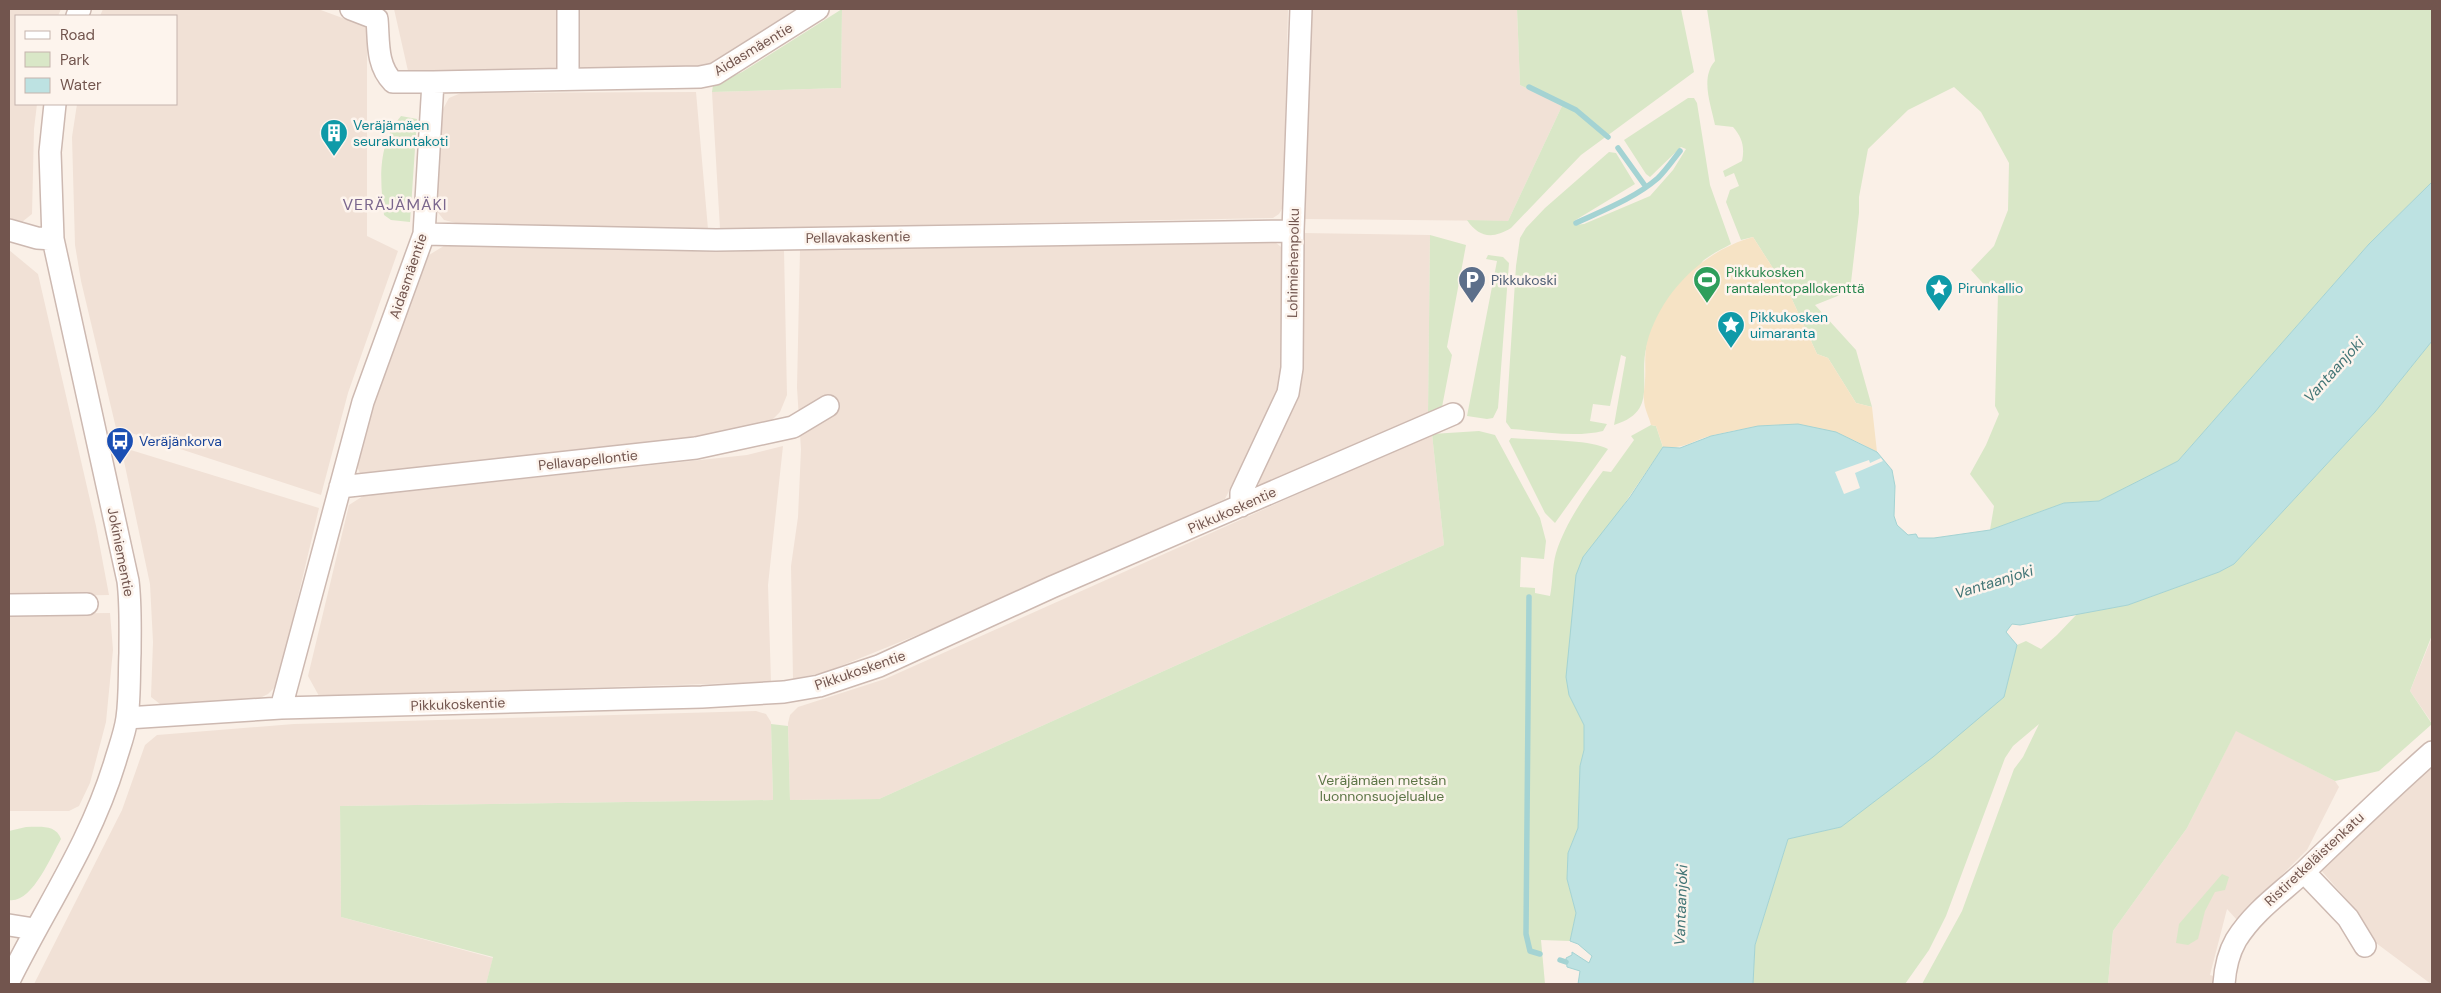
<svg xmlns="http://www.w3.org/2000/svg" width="2441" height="993" viewBox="0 0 2441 993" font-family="'DM Sans',sans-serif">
<rect width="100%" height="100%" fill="#faf0e7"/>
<path fill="#f1e1d6" d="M9,9H61L58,16H16V104H37L34,129L32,214L22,222L9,218Z
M103,9H318L367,27V236L398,251L348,393L321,495L116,428L81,281L75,245L72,137L77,104H176V16H100Z
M394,9H557V69L408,71Z
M575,9H800L716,63L700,68L581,70L575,62Z
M842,9H1288L1283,207L1279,214L1273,218L720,229L712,92L841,88Z
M1310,9H1517L1520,85L1562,106L1508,221L1305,219Z
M696,92L708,229L456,223L444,220L436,210L442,111L449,98L461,93Z
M1303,233L1430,235L1428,414L1259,485L1258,477L1296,399Z
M1275,242L1286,251L1281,388L1225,499L937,627L826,672L793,679L791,566L798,517L801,449L797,388L800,250Z
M447,244L784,250L787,395L780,412L767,425L702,438L360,473L357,467L381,378L429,255Z
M9,250L38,274L96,526L109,595L9,597Z
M1432,434L1444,545L879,799L790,800L788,723L790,715L798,707L885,679Z
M783,446L768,585L771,682L319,696L308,676L349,505L363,496L747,455Z
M121,447L319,508L281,669L274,688L268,694L258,699L160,704L151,697L153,642L150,584Z
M110,613L113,650L106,722L90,783L79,806L69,811H9V614Z
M2432,637V723L2410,691Z
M756,711L766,714L771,722L773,800L340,806L341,917L493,958L486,984H34L122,810L145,745L157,735L294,724Z
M2236,730L2335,781L2339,787L2307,850L2237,920L2227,909L2210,975L2220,978L2219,984H2108L2113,931L2187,828Z
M2432,761V981L2431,984L2372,940L2354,908L2319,868Z"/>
<path fill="#d9e7c7" d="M842,9L841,88L712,92L713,85L742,72Z
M1517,9H1681L1694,72L1581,155L1511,228C1493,239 1479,238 1467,220L1508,221L1562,106L1520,85Z
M1707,9H2432V182L2369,244L2178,461L2099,501L2064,503L1990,530L1994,506L1970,474L1986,445L1999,414L1995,406L1998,293L1988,289L1971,270L1994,246L2008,210L2009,163L1981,112L1954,87L1908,110L1868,149L1859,197V213L1850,291L1815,305L1856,350L1872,407L1856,403L1828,358L1817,354L1790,295L1753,237L1741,240L1726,202L1730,190L1739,186L1734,173L1725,177L1723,171L1742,161C1745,147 1742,137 1733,127L1715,125C1711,105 1700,78 1715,61Z
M1688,98H1694L1697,103L1710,185L1731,244C1722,249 1712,254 1704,260C1699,264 1649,339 1647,345C1637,379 1660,411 1614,425L1626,357L1621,355L1610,406L1593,404L1590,421L1607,424L1603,431C1574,438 1540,431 1511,429L1506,422L1516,266L1520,238L1526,228L1545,208L1609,152L1616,153L1635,184L1574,221V225L1584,224L1650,196L1673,170L1686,149L1681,147L1650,177L1646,174L1624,140Z
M401,116L417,119L410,222L391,220L384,215C380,180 377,144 401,116Z
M1430,235L1466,245L1447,347L1452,355L1442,407L1428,414Z
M1488,255L1503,257L1509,263L1498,408L1493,418L1487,419L1467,416L1497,261L1486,259Z
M2432,341V635L2410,691L2432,724L2379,771L2335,781L2236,731L2187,828L2113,931L2108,984H1922L1962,911L2014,769L2023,757L2039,724L2013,746L2005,758L1946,916L1929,950L1905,984H1753L1755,945L1788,839L1841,827L2004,697L2017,645L2026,641L2041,649L2057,635L2077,614L2128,605L2219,572L2234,564L2375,412Z
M1651,425L1656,426L1663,447L1576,575L1569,695L1584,725V750L1580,766L1578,828L1568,853L1567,879L1576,913L1570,941L1541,940L1545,984H486L493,957L341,917L340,806L773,800L771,724L788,726L790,800L879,799L1444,545L1432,434L1479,431L1495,435L1540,518L1546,541L1544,559L1521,557L1520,587L1535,588V593L1550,596C1553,582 1552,567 1556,553C1565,524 1585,495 1603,471L1611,472L1634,440L1631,436Z
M1511,438C1534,440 1590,439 1608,449L1555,523L1545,513L1509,441Z
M26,827C39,827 56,824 61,839C51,856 32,904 9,900V831Z
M2222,874L2229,877L2225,890L2215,892L2205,911L2198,939L2188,945L2176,943L2179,924Z"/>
<path fill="#f6e3c5" d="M1753,237L1790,295L1817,354L1828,358L1856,403L1872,407L1877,452C1818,419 1779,420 1714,435C1692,440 1688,449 1663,447L1656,426L1651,425C1649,417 1644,408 1644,400C1643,394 1645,387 1645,381C1646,368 1644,355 1647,343C1661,292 1703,251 1753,237Z"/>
<path fill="#bde2e2" stroke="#a4d3d3" d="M2432,182V341L2375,412L2234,564L2219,572L2128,605L2020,625L2012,624L2006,632L2017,645L2004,697L1933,757L1841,827L1788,839L1755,945L1753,984H1578L1580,971L1567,967L1566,958L1572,955V952L1589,963L1592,956L1578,944L1570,941L1576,913L1567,879L1568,853L1578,828L1580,766L1584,750V725L1569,695L1566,677L1576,575L1583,557L1630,497L1663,447L1680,448L1711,436L1758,426L1798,424L1836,432L1877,452L1892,470L1895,486L1894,516L1897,525L1908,535L1916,534L1918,538H1934L1990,530L2064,503L2099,501L2178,461L2369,244Z"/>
<path fill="#faf0e7" d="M1881,458L1883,461L1855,473L1860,488L1844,494L1835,472L1869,460L1870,463Z"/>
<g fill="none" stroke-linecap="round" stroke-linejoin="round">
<path stroke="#a4d3d3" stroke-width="5.5" d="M1529,87L1576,110L1608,137
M1618,148L1646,187
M1576,223C1604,210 1635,198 1658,178C1666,170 1673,160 1680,151
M1529,597L1526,934L1530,951L1540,954
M1560,960L1566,962"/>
<defs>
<path id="minor" d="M351,9L377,19C379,41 376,65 393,82H433L700,77L715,74L818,9
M77,16L80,9
M568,79V9
M9,230L37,238L53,239
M424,234L716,240L1293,231
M340,487L696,448L793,427L828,406
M1241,506V493L1288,393L1292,368L1293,231L1301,9
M9,605L87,604
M281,708L363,402L424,234L433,82
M127,718L281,708L702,697L784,692L819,686L879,666L1052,587L1453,414
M2304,872L2348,918L2365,946
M9,925L34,929
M9,981C46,906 90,844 115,762C119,748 125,733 127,718C130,697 129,675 130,653C130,629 131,605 128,581L53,239L50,152L55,104
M2224,984C2225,969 2228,954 2236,940C2254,911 2281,893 2306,870C2348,830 2389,790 2432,752"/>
</defs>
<use href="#minor" stroke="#cdb9b1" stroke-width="24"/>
<use href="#minor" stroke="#fff" stroke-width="21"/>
</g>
<defs>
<symbol id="building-pin" viewBox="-11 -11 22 30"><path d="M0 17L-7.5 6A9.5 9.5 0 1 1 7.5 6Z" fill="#0f9aa8" stroke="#fdf4ed"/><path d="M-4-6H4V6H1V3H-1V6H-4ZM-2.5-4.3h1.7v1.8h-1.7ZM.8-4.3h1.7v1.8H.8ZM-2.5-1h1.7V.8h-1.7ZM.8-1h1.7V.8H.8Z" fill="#fff"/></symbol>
<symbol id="parking-pin" viewBox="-11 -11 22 30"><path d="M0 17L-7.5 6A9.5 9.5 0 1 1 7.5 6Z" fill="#5c6f8a" stroke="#fdf4ed"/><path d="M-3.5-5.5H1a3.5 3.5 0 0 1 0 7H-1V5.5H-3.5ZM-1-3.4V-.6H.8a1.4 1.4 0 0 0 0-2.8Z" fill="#fff"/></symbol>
<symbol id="stadium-pin" viewBox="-11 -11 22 30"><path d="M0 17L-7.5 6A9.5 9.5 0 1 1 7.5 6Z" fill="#2e9e5b" stroke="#fdf4ed"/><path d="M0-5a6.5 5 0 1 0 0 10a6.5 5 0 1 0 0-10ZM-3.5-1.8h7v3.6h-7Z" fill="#fff"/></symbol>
<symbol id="sight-pin" viewBox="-11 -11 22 30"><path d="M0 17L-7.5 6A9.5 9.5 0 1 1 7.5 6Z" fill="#0f9aa8" stroke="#fdf4ed"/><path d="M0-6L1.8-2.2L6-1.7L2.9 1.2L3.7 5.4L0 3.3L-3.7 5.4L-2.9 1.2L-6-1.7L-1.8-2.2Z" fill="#fff"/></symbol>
<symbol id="bus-pin" viewBox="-11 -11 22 30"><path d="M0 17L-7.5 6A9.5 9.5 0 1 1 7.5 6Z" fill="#1a4fb4" stroke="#fdf4ed"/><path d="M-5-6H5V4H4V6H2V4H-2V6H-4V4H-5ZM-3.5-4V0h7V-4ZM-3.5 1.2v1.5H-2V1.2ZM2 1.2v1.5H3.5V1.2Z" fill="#fff"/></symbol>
</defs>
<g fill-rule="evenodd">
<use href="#building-pin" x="318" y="117" width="32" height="43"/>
<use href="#parking-pin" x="1456" y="264" width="32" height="43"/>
<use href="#stadium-pin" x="1691" y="264" width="32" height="43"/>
<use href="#sight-pin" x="1923" y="272" width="32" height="43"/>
<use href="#sight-pin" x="1715" y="309" width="32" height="43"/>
<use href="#bus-pin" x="104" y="425" width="32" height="43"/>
</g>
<g text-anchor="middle" stroke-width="5" stroke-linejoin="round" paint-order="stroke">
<g font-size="14" fill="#72554e" stroke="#fdf4ed">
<text transform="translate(753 49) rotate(-31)" y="5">Aidasmäentie</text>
<text transform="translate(858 237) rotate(-1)" y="5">Pellavakaskentie</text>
<text transform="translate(1293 263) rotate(-89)" y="5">Lohimiehenpolku</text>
<text transform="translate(408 276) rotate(-71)" y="5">Aidasmäentie</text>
<text transform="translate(588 460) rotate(-6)" y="5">Pellavapellontie</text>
<text transform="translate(1232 510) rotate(-24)" y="5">Pikkukoskentie</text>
<text transform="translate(121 552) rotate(79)" y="5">Jokiniementie</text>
<text transform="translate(860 670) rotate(-19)" y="5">Pikkukoskentie</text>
<text transform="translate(458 704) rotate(-2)" y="5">Pikkukoskentie</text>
<text transform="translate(2314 859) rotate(-43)" y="5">Ristiretkeläistenkatu</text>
</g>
<g font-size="14" fill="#0d838f" stroke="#fdf4ed" text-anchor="start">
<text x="353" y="130">Veräjämäen<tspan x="353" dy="16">seurakuntakoti</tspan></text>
<text x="1958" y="293">Pirunkallio</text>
<text x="1750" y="322">Pikkukosken<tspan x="1750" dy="16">uimaranta</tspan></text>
</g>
<g font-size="14" fill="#27864d" stroke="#fdf4ed" text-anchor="start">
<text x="1726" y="277">Pikkukosken<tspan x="1726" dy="16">rantalentopallokenttä</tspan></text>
</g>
<g font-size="14" fill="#4e5e75" stroke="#fdf4ed" text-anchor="start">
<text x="1491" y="285">Pikkukoski</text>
</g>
<g font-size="14" fill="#164399" stroke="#fdf4ed" text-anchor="start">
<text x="139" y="446">Veräjänkorva</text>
</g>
<g font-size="14" fill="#5d7647" stroke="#fdf4ed">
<text x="1382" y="785">Veräjämäen metsän<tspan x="1382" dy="16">luonnonsuojelualue</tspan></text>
</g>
<g font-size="15" font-style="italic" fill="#427576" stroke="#fdf4ed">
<text transform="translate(2334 370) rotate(-48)" y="5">Vantaanjoki</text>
<text transform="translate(1994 582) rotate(-17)" y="5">Vantaanjoki</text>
<text transform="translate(1681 905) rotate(-88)" y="5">Vantaanjoki</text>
</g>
<g font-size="16" letter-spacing="1" fill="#7a668d" stroke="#fdf4ed">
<text x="395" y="210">VERÄJÄMÄKI</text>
</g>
</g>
<rect width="2441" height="993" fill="none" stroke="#72554e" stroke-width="20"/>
<rect x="15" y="15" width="162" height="90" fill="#fdf4ed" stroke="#c5b4ad"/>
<rect x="25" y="31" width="25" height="8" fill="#ffffff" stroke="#c5b4ad"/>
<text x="60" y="40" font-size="15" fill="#72554e">Road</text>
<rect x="25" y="52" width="25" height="15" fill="#d9e7c7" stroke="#c5b4ad"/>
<text x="60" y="65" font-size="15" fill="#72554e">Park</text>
<rect x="25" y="78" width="25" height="15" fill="#bde2e2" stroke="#c5b4ad"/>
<text x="60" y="90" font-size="15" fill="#72554e">Water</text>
</svg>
